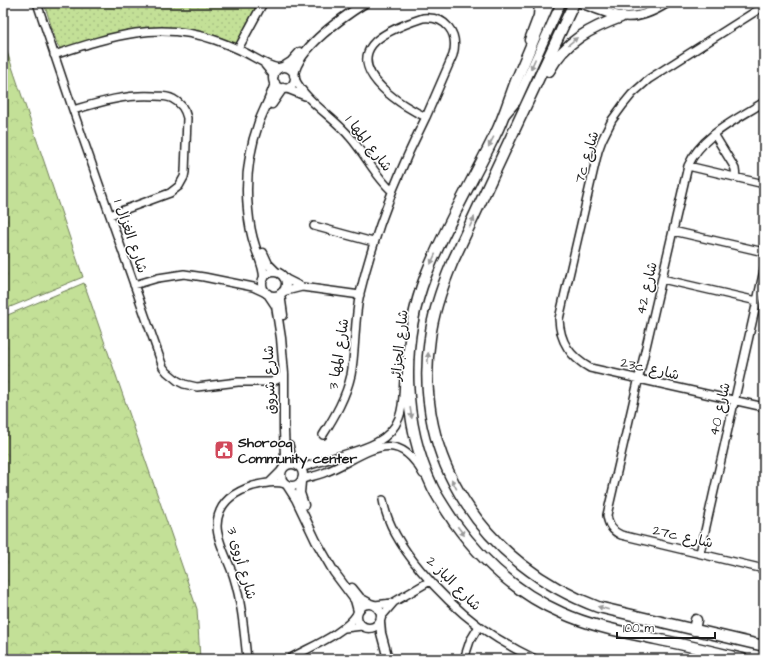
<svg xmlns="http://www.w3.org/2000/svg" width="767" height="662" viewBox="0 0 767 662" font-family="'Architects Daughter','Playpen Sans Arabic',sans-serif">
<defs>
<pattern id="forest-crowns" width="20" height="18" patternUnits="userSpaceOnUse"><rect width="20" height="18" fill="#c3e097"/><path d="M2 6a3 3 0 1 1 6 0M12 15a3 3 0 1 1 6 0" fill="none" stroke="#a7c082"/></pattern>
<pattern id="park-dots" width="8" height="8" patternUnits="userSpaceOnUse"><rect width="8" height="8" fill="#c3e097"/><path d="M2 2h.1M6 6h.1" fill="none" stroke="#a7c082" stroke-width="1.8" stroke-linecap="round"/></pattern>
</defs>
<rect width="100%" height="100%" fill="#fff"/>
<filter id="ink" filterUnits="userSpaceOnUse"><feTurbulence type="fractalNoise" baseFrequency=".025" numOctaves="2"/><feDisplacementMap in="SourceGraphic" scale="8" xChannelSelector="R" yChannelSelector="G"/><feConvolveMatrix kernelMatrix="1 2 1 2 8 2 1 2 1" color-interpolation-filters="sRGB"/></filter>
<g filter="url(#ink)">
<path fill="url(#forest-crowns)" stroke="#707e5a" d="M3,40L83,277L3,310Z
M84,283L197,609L200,659H3V317Z"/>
<path fill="url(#park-dots)" stroke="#707e5a" d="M44,3H263L238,44L206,33L160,29L66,50L60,48L57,44Z"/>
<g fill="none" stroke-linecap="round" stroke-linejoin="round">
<defs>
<path id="minor" d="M37,3L73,110L163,367L167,372L178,381L184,384L197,387L238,382H272L280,378L284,374
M764,6L649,79L632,94L623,105L612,120L602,140L598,151L559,319C560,342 570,357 590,368L764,407
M423,18C446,16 459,33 453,55L426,117C405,108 350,74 372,45C382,32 408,23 423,18Z
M238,49L263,3
M54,55C109,37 158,20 215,40C226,44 236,48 246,53C257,59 267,66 279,68
M265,65L274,76
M295,79C307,103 333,116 350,137C365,154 375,176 392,191
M285,88L305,96
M764,102C736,120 702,135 688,166L607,515C608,525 612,531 621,535L764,569
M73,110C100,102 126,94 155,96C161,96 168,96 173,99C181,103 185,109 187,118L185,172L184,177L179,186L170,193L110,215
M714,134L733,165L735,169L736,177
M688,166L764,184
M314,226L373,242
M673,231L764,252
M284,278L302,287L360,295
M662,279L757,301
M134,285L158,278L184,274L204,277L253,287L266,293
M282,292L302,287
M323,435C335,416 346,397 351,375C356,348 354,320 360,293C375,231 397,174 426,117
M301,468C314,464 326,460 339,456C363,449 389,443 399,418C404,405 403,391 404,378
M302,479C310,477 319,475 326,472C364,457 395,422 423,474
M270,482L282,470
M383,500C390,545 444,600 480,627C497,639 516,650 535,659
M700,553L764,270
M375,605L392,603
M382,616L394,602L430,581
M345,628L362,626
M247,659C244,631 242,604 234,578C229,561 217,542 217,526C217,503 234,492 253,486C265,483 274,481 286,484
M289,659C310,647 344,634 357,614
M464,659L470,641L479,626"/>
<path id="tertiary" d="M580,3C616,16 631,26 667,3
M603,3C619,9 635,10 650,3
M529,40L538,16L539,3
M283,67L291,62L300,52
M273 78a11 11 0 1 1 22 0a11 11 0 1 1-22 0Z
M294,75C298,48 343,17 365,3
M272,104L283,88
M504,116L516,102L561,3
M263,253L268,264L276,272
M262 284a12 12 0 1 1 24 0a12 12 0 1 1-24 0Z
M264,278C264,266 258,256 255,246C251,234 249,222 248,210C245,181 249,150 259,122C264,109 271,97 275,83
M268,294L276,306L281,338L284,374V430L285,456L284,467
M280,294L283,315
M289,446L291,457L295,464
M281 475a11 11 0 1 1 22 0a11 11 0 1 1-22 0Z
M301,482L300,493L304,505
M287,485L296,499L316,541L334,572L355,600L358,611
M352,588L360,598L369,603
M357 616a12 12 0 1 1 24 0a12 12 0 1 1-24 0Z
M380,622L381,633L388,659"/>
<path id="secondary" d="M549,3C538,29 527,55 516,81C509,99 504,118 495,135C472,182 445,227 426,275C400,342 402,423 433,488C439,500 447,511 454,522C482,561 518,594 562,613C593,627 624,632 656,639C686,645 714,652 743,659
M574,3L452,263C442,287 433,312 430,338C412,459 486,566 598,607L764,646
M549,71C565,41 591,28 621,17
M694,630L696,620"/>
</defs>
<use href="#minor" stroke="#1c1c1c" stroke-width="10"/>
<use href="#tertiary" stroke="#1c1c1c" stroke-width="11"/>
<use href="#secondary" stroke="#1c1c1c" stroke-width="13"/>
<use href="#minor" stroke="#fff" stroke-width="7"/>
<use href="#tertiary" stroke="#fff" stroke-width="8"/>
<use href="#secondary" stroke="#fff" stroke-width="10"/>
</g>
<defs><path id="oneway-solid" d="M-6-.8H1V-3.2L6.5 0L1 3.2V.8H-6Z"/></defs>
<g fill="#999">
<use href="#oneway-solid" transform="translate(573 41) rotate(-39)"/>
<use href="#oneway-solid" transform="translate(533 64) rotate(114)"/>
<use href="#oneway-solid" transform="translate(491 142) rotate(118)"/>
<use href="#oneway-solid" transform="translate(472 222) rotate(-65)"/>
<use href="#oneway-solid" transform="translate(433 259) rotate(115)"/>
<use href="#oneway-solid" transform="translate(428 358) rotate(-88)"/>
<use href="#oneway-solid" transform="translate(411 413) rotate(81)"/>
<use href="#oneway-solid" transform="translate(454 484) rotate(-117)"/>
<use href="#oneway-solid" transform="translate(461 531) rotate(53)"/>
<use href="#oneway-solid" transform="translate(603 608) rotate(-164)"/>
</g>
</g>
<defs>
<symbol id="civic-square" viewBox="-11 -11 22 22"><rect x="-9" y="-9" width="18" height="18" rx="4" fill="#d1495b" stroke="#fff"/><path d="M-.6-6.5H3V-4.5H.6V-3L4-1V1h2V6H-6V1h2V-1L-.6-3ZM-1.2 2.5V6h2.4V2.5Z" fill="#fff"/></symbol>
</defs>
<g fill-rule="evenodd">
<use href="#civic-square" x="213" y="439" width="22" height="22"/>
</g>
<g text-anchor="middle" stroke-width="3" stroke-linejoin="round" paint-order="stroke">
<g font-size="14" fill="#1c1c1c" stroke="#fff">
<text transform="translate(369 143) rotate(52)" y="5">شارع المها 1</text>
<text transform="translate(586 157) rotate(-73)" y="5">7c شارع</text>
<text transform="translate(131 236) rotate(71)" y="5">شارع الغزال 1</text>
<text transform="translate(646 288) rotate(-77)" y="5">شارع 42</text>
<text transform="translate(399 345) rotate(-84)" y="5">شارع الجزائر</text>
<text transform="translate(338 354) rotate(-81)" y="5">شارع المها 3</text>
<text transform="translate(650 368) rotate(13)" y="5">23c شارع</text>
<text transform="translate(269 380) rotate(-92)" y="5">شارع شروق</text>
<text transform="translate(719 409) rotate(-77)" y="5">شارع 40</text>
<text transform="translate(683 536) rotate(13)" y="5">27c شارع</text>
<text transform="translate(242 563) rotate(74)" y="5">شارع أروى 3</text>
<text transform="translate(454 583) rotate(45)" y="5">شارع الباز 2</text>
</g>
<g font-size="14" font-weight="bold" fill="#1c1c1c" stroke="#fff" text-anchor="start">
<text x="238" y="447">Shorooq<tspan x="238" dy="16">Community center</tspan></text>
</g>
</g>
<rect width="767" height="662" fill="none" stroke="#fff" stroke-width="16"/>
<rect x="8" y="8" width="751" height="646" fill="none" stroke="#1c1c1c" stroke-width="1.5" filter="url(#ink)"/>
<path d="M617 632v6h98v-6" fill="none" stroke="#1c1c1c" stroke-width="2"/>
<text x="623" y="632" font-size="12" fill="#1c1c1c" stroke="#ffffff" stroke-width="3" paint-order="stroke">100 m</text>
</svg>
